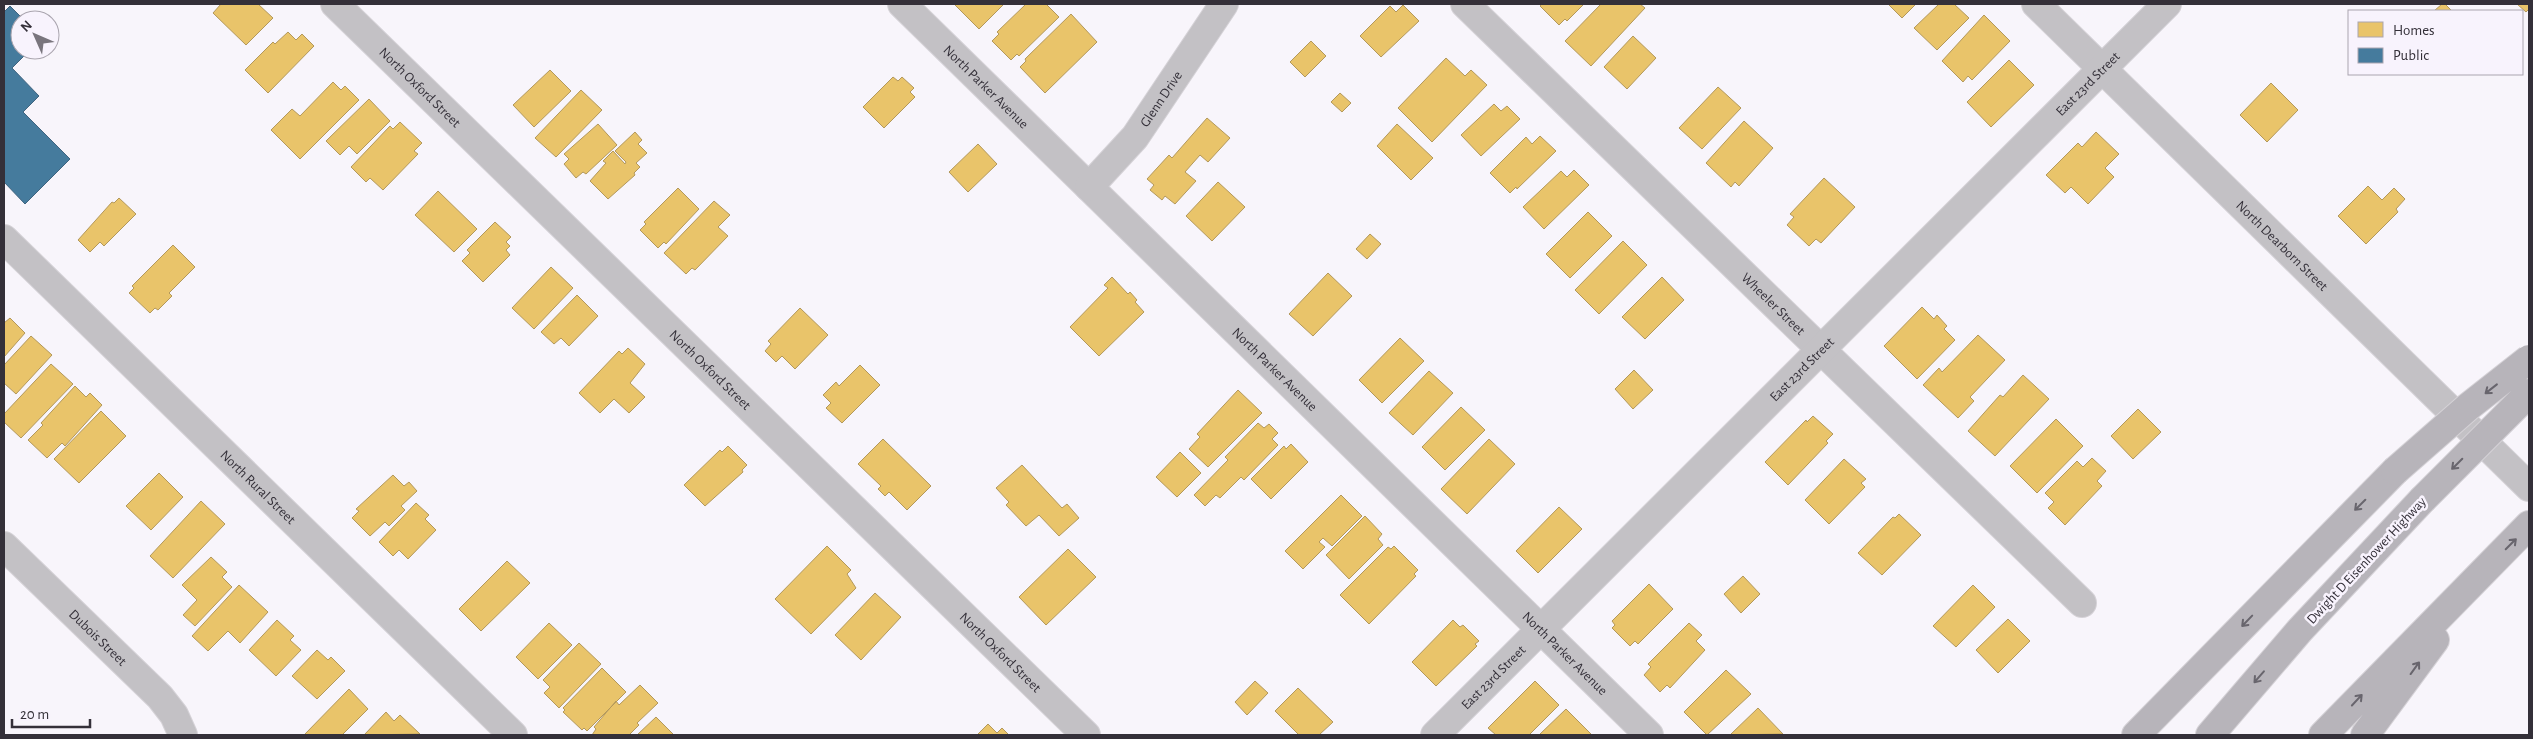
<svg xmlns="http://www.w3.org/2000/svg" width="2533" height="739" viewBox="0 0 2533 739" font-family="'Alegreya Sans',sans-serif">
<rect width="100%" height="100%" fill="#f8f5fb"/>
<path fill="#e9c46a" stroke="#b3985b" d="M221,4H258L273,18L246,45L213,13Z
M954,4H1004L979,29Z
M1026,4H1046L1059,17L1019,56L1017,54L1011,60L992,41L999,34L997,32Z
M1542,4H1584L1567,21L1565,19L1559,25L1540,6Z
M1601,4H1640L1645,8L1591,66L1565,41Z
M1888,4H1916L1902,18Z
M1939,4H1954L1969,18L1937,50L1914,28Z
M2442,4H2445L2452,11H2434Z
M2517,4H2529V9L2526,12Z
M1403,5L1419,21L1381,57L1360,36L1390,6L1396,12Z
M1071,14L1097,42L1045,93L1020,67L1026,61L1025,59Z
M1984,15L2010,41L1972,80L1968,76L1963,82L1942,61Z
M288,32L296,40L302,34L314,46L268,93L245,70L273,42L275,44Z
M1633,36L1656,58L1627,89L1604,67Z
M1311,41L1326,56L1305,77L1290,62Z
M1446,58L1465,76L1471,70L1487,85L1432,142L1398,108Z
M2009,60L2034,85L1991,127L1967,102Z
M550,70L571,91L534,127L513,105Z
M893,77L898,81L902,77L914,88L910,92L915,97L884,128L863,107Z
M333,82L341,90L345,86L359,100L300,159L271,130L292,109L300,116Z
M2271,83L2298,110L2267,142L2240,115Z
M1718,87L1741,108L1702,149L1679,128Z
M581,90L602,110L556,157L535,138Z
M1340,93L1351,103L1342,112L1331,102Z
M369,99L390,121L357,154L349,146L340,155L326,141Z
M1494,104L1501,111L1507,106L1520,119L1481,156L1461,135Z
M1207,118L1230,138L1208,162L1200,155L1185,172L1196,181L1175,204L1165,196L1162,200L1150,190L1154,185L1147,179L1169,155L1172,158Z
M1744,121L1773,148L1739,186L1735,182L1731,187L1706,163Z
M400,122L422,143L414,151L418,154L383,190L370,178L366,182L351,167L390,126L393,129Z
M598,124L617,145L586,174L583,172L576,178L564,164L569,159L564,154Z
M1397,124L1433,158L1411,180L1377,146Z
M635,132L642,140L638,144L647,153L636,163L640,167L634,173L635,175L608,199L590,181L606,163L603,161L613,151L625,164L626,162L615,151Z
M2096,132L2119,154L2105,168L2114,177L2088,204L2071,187L2065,193L2046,175L2078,143L2082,147Z
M1540,136L1556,151L1517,189L1516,187L1510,193L1490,173L1526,137L1532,144Z
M978,144L997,164L968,192L949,172Z
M1574,170L1589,185L1544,229L1523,207L1561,171L1567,177Z
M1824,178L1855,207L1821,243L1816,239L1809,246L1787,225L1794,217L1790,214Z
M1218,182L1245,207L1212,241L1186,216Z
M2368,186L2382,200L2394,188L2405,199L2396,209L2398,212L2366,244L2338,216Z
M678,188L699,209L666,244L664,242L658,248L640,230L646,224L644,222Z
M438,191L477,229L454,252L415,215Z
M119,198L136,214L104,246L100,242L90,252L78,240L112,202L114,203Z
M714,201L730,215L718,227L728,236L695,270L692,268L686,274L664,253Z
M1588,212L1612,236L1570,278L1546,254Z
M495,222L511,237L506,242L510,246L506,250L510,255L483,282L462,261L470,253L467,250Z
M1370,234L1381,244L1367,259L1356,249Z
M1623,241L1647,265L1599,314L1575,290Z
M173,245L195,267L169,293L172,296L158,310L155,308L150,313L129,293L134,288L132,286Z
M551,267L573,288L534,329L512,308Z
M1328,273L1352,296L1313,336L1289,314Z
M1112,277L1128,294L1130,292L1137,300L1135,302L1144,312L1099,356L1070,327L1108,288L1104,285Z
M1662,277L1684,300L1645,339L1622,317Z
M577,295L598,316L569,346L561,338L554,344L541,332Z
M1922,307L1934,319L1937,315L1947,326L1944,329L1955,340L1917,379L1884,346Z
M800,308L828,335L795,369L782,356L776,362L765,351L771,344L768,341Z
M10,318L25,333L4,357V323Z
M1978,335L2005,360L1970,397L1974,401L1958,418L1923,385L1939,368L1942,372Z
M31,336L52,355L16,394L4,383V365Z
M1400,338L1424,361L1382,403L1359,380Z
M628,348L645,364L630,383L645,397L629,413L614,399L600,413L579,393L619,351L622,354Z
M51,364L73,384L21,438L4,422V414Z
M860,365L880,385L842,423L826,408L831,403L823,395L836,382L839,386Z
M1634,370L1653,390L1633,409L1615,389Z
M1429,371L1453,393L1413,435L1389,413Z
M2023,375L2049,399L1995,456L1968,431L2000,395L2003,397Z
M75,386L86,397L90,393L102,405L65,446L62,443L47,458L28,440L43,425L41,423Z
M1238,390L1262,413L1208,467L1189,449L1200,437L1197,434Z
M1461,407L1485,430L1445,470L1422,447Z
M2138,409L2161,432L2133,459L2111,436Z
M101,411L126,436L79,483L54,459Z
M1813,416L1833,434L1826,441L1828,443L1788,485L1765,462L1806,420L1807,422Z
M2056,419L2083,446L2037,493L2010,466Z
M1258,423L1264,428L1269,424L1278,433L1272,439L1278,445L1244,480L1241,477L1220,498L1216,495L1205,506L1194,495L1228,460L1225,457Z
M883,439L931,486L907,510L889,492L885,496L878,489L881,486L858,464Z
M1489,439L1515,464L1467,514L1441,489Z
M1291,444L1308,462L1271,499L1251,479L1284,446L1286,449Z
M728,446L747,465L742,470L743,472L705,506L684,485L720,450L722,452Z
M1180,452L1201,473L1177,497L1156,477Z
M2092,458L2106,471L2097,481L2102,486L2065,525L2048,508L2054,502L2045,493L2077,461L2083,467Z
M1844,459L1866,479L1861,483L1865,487L1829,524L1805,500Z
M1022,465L1062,508L1067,504L1079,518L1059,536L1039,515L1026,526L1006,505L1009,502L996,488Z
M159,473L183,497L151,530L126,506Z
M393,475L404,486L409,482L417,491L401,506L405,510L389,526L385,522L370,536L352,518L359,511L356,509Z
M1341,495L1362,516L1332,546L1323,538L1319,542L1325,547L1303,569L1285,551Z
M201,501L225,524L173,578L150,556Z
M416,503L429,515L425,519L436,530L408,559L399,550L393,556L379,542Z
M1559,507L1582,529L1538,573L1516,551Z
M1899,514L1921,535L1882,575L1858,553L1893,517L1895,518Z
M1365,516L1382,534L1378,539L1383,545L1349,579L1326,555Z
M827,546L851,570L847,574L856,588L811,634L775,599Z
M1394,546L1418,570L1414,574L1416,576L1369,624L1340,595L1388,547L1391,549Z
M1068,549L1096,577L1046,625L1019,597Z
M211,557L227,572L222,577L232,587L195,626L183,615L197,600L182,585Z
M507,561L530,583L481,631L459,609Z
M1743,576L1760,594L1741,613L1724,594Z
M1649,584L1673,609L1638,644L1635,641L1630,646L1612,628L1615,625L1612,621Z
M239,585L268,612L240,643L228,631L208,651L192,636Z
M1973,585L1995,607L1956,647L1933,626Z
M875,593L901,617L861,660L835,635Z
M2008,619L2030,641L1998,673L1976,650Z
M277,620L294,636L290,640L301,650L276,676L249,650Z
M1453,620L1460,627L1463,625L1479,641L1475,644L1477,646L1436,686L1412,662Z
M549,623L572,645L538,679L516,657Z
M1689,623L1702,635L1696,641L1705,650L1670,688L1667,685L1660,692L1644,675L1651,667L1648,664Z
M579,643L601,664L559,708L544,693L550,687L543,680Z
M317,650L328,660L331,657L345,671L317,699L292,676Z
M602,668L626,692L587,731L584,728L582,730L563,712L565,710L563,708Z
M1726,670L1751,694L1707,735L1684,712Z
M1255,681L1268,693L1247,715L1235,702Z
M1535,681L1559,705L1529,735H1496L1488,728Z
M640,685L658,703L637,723L639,725L629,735H592L596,729L594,727L616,701L619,705Z
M1298,688L1333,722L1319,735H1299L1275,711Z
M349,689L368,709L342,735H304Z
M1758,708L1783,734L1730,735Z
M1566,709L1592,735H1539Z
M386,712L394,721L400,715L420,734L364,735Z
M656,717L674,735H637Z
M988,724L997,733L1002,728L1009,735H977Z"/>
<path fill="#457b9d" stroke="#40647f" d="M10,6L24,20H20V50H30L12,68L39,96L23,112L70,159L25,204L4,182V12Z"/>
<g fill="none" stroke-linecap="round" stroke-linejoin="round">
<defs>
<g id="minor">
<path id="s1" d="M335,4L1086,735"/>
<path id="s2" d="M902,4L1649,735"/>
<path id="s3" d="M1465,4L2082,603"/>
<path id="s4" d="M2036,4L2529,487"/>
<path id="s5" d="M1089,187L1135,137L1224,4"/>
<path id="s6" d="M4,239L513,735"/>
<path id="s7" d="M4,546L160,697L174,715L183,735"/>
<path id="s8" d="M1435,735L2167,4"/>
</g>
<path id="motorway" d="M2136,735L2395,471
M2210,735L2300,630L2422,500
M2323,735L2529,525
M2365,735L2435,640"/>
</defs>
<use href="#minor" stroke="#d5d2d7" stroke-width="30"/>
<use href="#motorway" stroke="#d5d2d7" stroke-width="30"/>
<use href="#minor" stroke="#c3c1c5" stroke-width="28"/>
<use href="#motorway" stroke="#b7b4ba" stroke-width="28"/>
<defs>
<path id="motorway-bridge" d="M2395,471L2468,407L2529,359
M2422,500L2529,393"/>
</defs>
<use href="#motorway-bridge" stroke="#d5d2d7" stroke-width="30" stroke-linecap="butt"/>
<use href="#motorway-bridge" stroke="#b7b4ba" stroke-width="28"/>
</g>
<defs><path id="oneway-shaft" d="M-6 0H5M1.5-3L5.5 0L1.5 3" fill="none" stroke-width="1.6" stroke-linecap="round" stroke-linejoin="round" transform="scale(1.25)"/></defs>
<g stroke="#68656d">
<use href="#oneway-shaft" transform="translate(2491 389) rotate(142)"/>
<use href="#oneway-shaft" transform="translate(2457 464) rotate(135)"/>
<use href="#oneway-shaft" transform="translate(2360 505) rotate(135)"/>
<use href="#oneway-shaft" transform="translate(2511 544) rotate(-45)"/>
<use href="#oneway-shaft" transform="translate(2247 621) rotate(134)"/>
<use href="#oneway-shaft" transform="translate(2415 668) rotate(-54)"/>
<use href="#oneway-shaft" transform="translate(2259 677) rotate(131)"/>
<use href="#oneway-shaft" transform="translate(2357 700) rotate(-47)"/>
</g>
<g text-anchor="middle" stroke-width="5" stroke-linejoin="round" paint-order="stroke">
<g font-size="14" fill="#343039" stroke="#f8f3fd">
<text dy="5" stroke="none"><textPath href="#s8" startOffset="922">East 23rd Street</textPath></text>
<text dy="5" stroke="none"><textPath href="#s2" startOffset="118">North Parker Avenue</textPath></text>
<text dy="5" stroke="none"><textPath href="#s1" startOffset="119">North Oxford Street</textPath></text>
<text dy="5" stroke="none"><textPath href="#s5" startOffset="114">Glenn Drive</textPath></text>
<text dy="5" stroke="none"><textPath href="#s4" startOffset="345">North Dearborn Street</textPath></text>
<text dy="5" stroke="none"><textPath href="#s3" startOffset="430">Wheeler Street</textPath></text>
<text dy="5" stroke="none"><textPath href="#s2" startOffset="522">North Parker Avenue</textPath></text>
<text dy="5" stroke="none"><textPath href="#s8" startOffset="518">East 23rd Street</textPath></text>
<text dy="5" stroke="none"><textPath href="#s1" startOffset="524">North Oxford Street</textPath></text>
<text dy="5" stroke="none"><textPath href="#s6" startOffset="355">North Rural Street</textPath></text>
<text transform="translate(2366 560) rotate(-47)" y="5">Dwight D Eisenhower Highway</text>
<text dy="5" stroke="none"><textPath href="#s7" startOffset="131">Dubois Street</textPath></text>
<text dy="5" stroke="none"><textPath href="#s1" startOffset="929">North Oxford Street</textPath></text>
<text dy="5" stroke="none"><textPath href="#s2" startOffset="928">North Parker Avenue</textPath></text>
<text dy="5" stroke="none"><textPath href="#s8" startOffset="82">East 23rd Street</textPath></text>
</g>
</g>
<rect width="2533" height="739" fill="none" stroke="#343039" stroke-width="10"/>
<rect x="2348" y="10" width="175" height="65" fill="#f8f3fd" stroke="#aaa5af"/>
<rect x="2358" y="22" width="25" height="15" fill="#e9c46a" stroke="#aaa5af"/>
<text x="2393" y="35" font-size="15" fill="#343039">Homes</text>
<rect x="2358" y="48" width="25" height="15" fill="#457b9d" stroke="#aaa5af"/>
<text x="2393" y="60" font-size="15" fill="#343039">Public</text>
<g transform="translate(35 35) rotate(315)"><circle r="24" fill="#f8f3fd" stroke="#aaa5af"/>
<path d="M0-4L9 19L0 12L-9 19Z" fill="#79757d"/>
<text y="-8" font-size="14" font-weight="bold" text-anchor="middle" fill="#343039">N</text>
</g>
<path d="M12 719v8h78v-8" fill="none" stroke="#343039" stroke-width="2.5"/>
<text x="20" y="719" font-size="15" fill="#343039" stroke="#f8f3fd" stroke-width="4" paint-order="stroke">20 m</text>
</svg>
